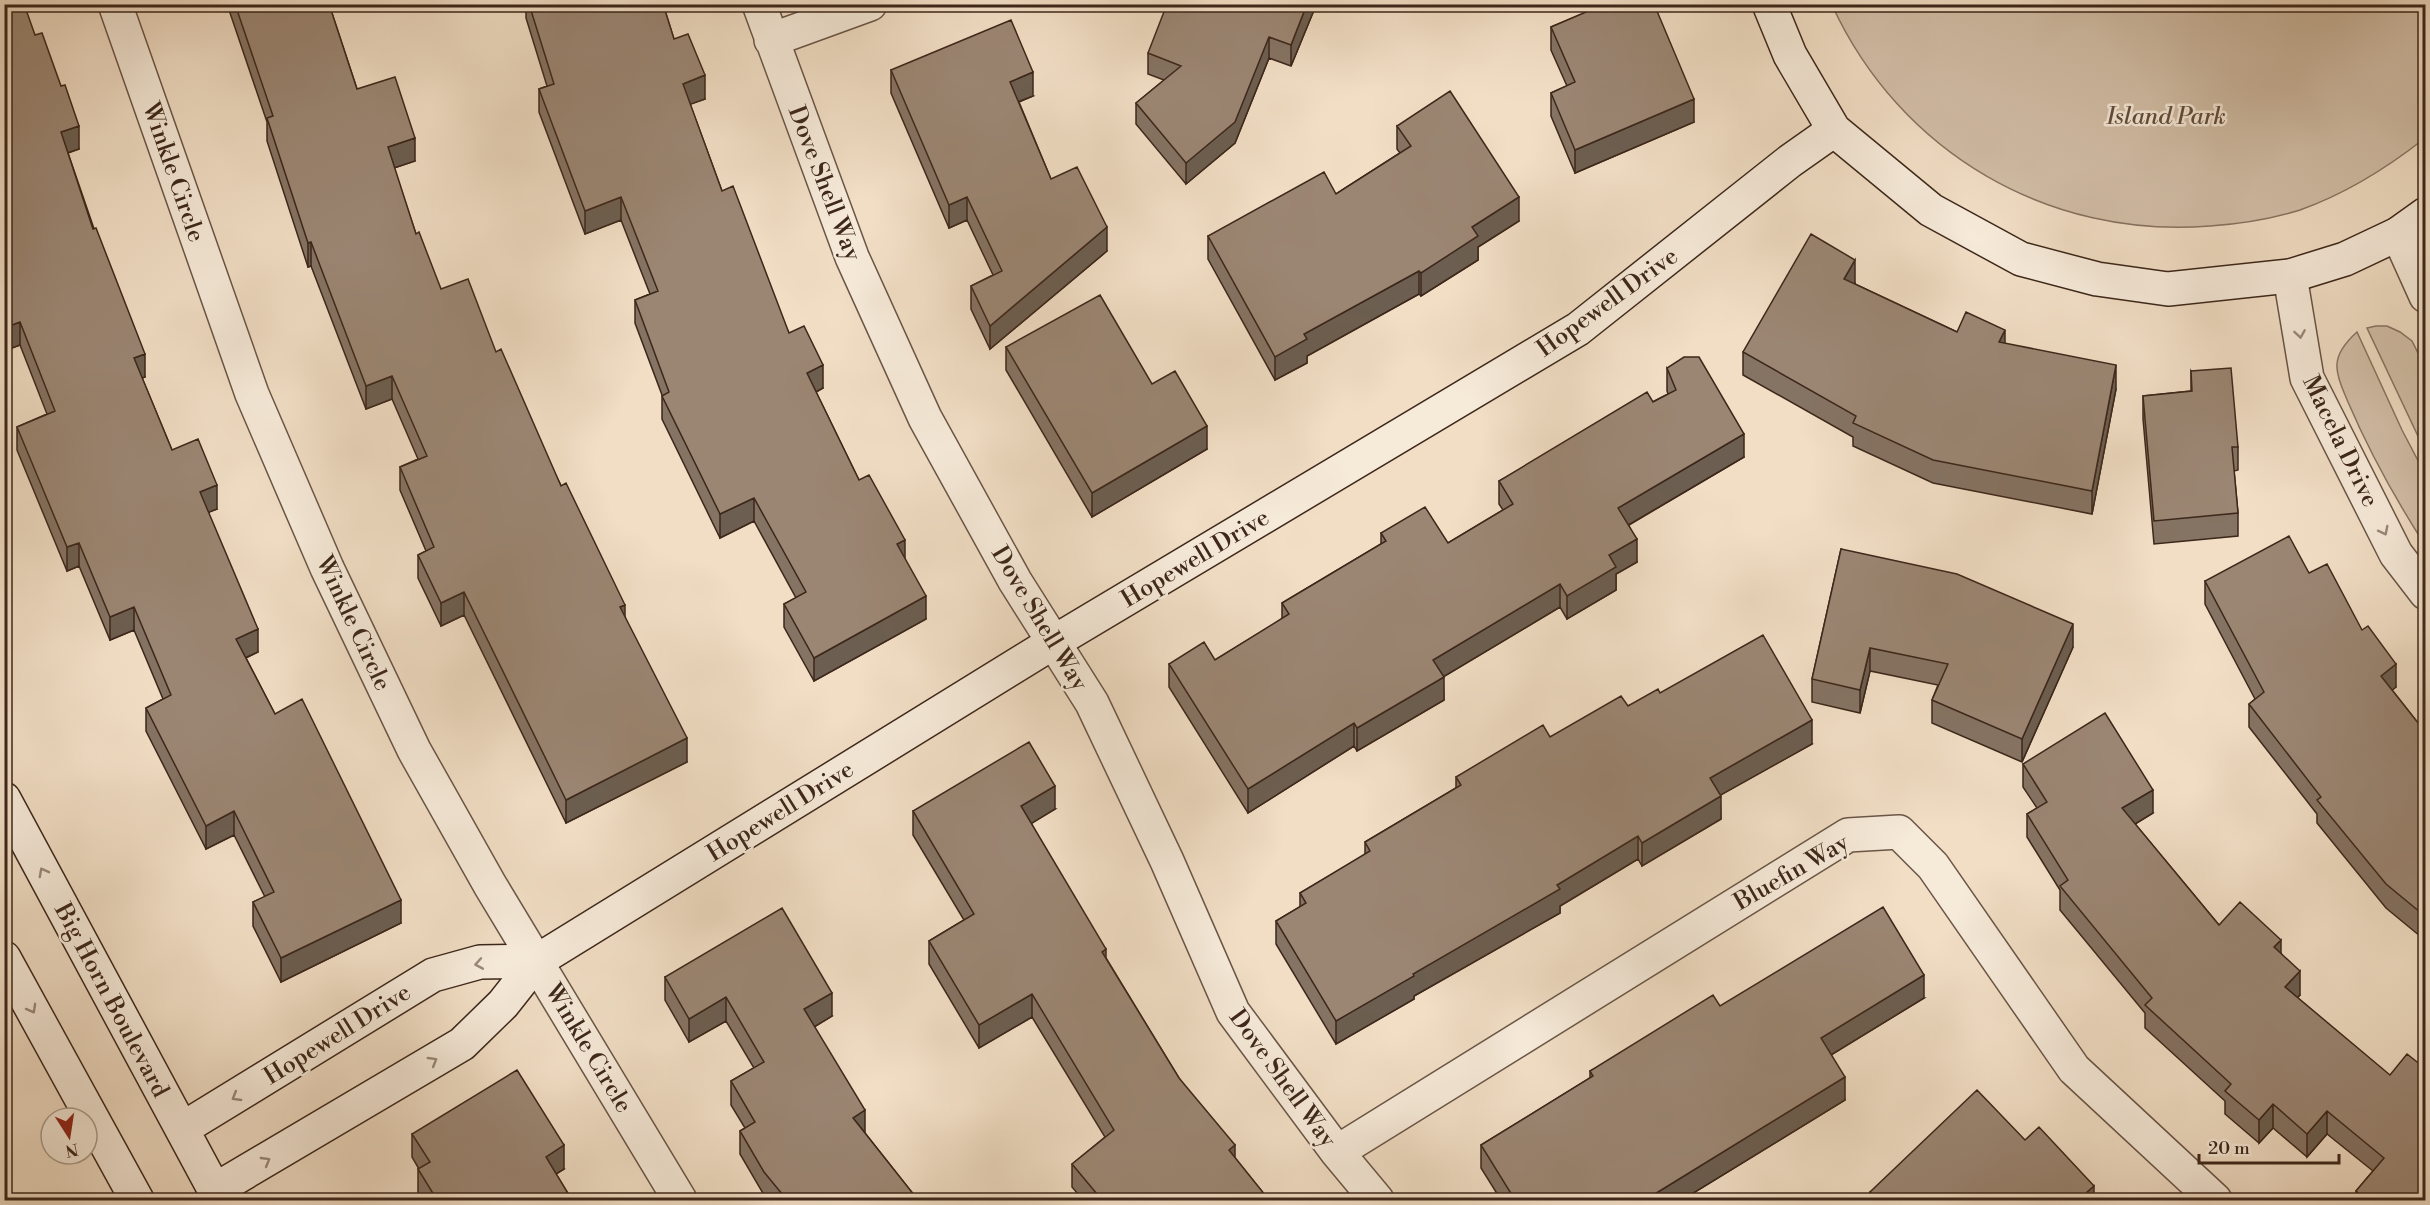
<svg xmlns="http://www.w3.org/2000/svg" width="2430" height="1205" viewBox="0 0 2430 1205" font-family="'Libre Bodoni',serif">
<rect width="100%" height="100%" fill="#f1dec5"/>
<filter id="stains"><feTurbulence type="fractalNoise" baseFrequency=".00333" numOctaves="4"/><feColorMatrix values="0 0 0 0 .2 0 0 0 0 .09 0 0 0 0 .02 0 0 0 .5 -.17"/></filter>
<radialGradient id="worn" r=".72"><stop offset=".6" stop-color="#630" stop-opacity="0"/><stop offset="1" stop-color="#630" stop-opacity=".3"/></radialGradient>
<path fill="#d2bfa8" stroke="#887362" stroke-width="1.5" d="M1832,5H2425V138C2387,168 2345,194 2300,210C2271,219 2240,224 2210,226C2049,239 1900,153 1832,5Z
M2376,326H2387L2400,332L2412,341L2425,367V451L2367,328Z
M2357,332L2402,430L2425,474V545C2396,500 2369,451 2348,402C2344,392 2337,379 2337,367C2336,353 2347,341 2357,332Z"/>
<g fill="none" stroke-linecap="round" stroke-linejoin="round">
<defs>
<path id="street" d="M115,4L252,394L327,568L414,750L490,885L680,1200
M759,4L852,257L925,418L1015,581L1092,703L1167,861L1233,1012L1337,1152L1377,1200
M771,40L870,4
M2398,234L2426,296
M2290,276L2307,378L2396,554L2426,593
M1337,1152L1848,835L1899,832L1933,866L2074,1069L2215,1200"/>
<path id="secondary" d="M1769,4L1790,55L1834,130L1931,210L2021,259L2097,279L2168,289L2290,276L2345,259L2398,234L2426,214
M4,799L220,1200
M4,958L137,1200
M182,1129L433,975L480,962L537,961
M215,1190L462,1044L503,1004L537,961L1054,642L1578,329L1790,161L1834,130"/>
</defs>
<use href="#street" stroke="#6a5546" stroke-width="36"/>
<use href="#secondary" stroke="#3d271b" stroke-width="36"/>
<use href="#street" stroke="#f6ead9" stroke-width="33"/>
<use href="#secondary" stroke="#f6ead9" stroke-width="33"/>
</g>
<path fill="#857363" stroke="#3d271b" stroke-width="1.5" d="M4,4L35,35L79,149L68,153L145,377L142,378L172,450L217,509L208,512L258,652L246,658L275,714L401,923L281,982L253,926V902L265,897L234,835L206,849L146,731V708L163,699L134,630L110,640L79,566L67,571L17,450V427L47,414L20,345L4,351Z
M227,4H329L357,89L415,161L394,168L416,234L441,289L496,352L625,617L687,762L566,823L464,615L441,626L418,578V555L426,551L400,490V467L418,459L392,399L366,409L311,266L308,267L267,141V122Z
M526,4H663L674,39L705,99L690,104L722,191L789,333L823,388L816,392L859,480L905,559L926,619L814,681L784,627V604L796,598L754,521L720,538L662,419V395L635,323V300L650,294L621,220L585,234L539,112V89L547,86L526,18Z
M1314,4V10L1291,66L1269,58L1235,143L1186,184L1136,124V103L1164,80L1148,74V53Z
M1589,4H1654L1694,122L1575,173L1551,116V93L1567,86L1551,50V27L1590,11Z
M891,70L1033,96L1019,102L1051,179L1107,251L990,349L971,309V286L993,275L967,220L949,228L891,93Z
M1397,126L1519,221L1478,247V260L1421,296L1419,294L1307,356V363L1275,380L1208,259V236L1336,194L1400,153L1397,149Z
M1855,283V284L1957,332L2005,344L2116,389L2092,514L1933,483L1853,446V437L1743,375V352Z
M1006,347L1152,384L1207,449L1092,517L1006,370Z
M1667,368L1744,457L1629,525L1637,562L1616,574V590L1567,619L1560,607L1443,677L1444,700L1357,751L1354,746L1248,813L1169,687V664L1215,660L1282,619V603L1381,544V533L1448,543L1503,510L1499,504V481L1668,394L1667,391Z
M2191,371L2238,447V470L2234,471L2238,513V536L2154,544L2143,419V396L2191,391Z
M1841,549L2073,647L2022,762L1932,723V700L1938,685L1870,671L1860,713L1812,702V679Z
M2309,573L2362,630L2396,687L2392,690L2426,733V941L2386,908L2317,823V814L2249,727V704L2255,699L2205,604V581Z
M1660,693L1812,744L1720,795L1721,819L1642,866L1638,859L1560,906V913L1414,996V999L1336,1044L1276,944V921L1300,907V893L1365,855V842L1456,788V777L1550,737Z
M2023,764L2153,813L2135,824L2219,925L2281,953L2300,995L2297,998L2426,1200H2356V1191L2373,1171L2327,1134L2307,1157L2273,1128L2259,1143L2225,1114V1101L2145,1028V1013L2060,910V890L2027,837V814L2037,808L2023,787Z
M1055,809L1031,823L1106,958L1179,1078L1235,1158L1269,1200H1083L1072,1187V1164L1105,1137L1032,1017L979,1048L929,964V941L964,920L913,835V811Z
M665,977L832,1016L814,1027L865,1133L918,1200H769L764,1195L740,1154V1131L745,1128L731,1105V1081L754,1068L726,1021L689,1042L665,1000Z
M1924,998L1831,1055L1845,1100L1682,1200H1501L1481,1168V1145L1590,1078V1071L1720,1006Z
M412,1134L564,1169L556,1174L572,1200H423L418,1193V1169H419L412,1157Z
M2025,1140L2096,1200H1870V1192Z"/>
<path fill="#6c5e50" stroke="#3d271b" stroke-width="1.5" d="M1307,4H1314V10L1291,66V45Z
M1269,37V58L1235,143L1186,184V163Z
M1033,72V96L1010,105V82Z
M705,75V99L683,107V84Z
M1694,99V122L1575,173V150Z
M79,126V149L61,155V132Z
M415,138V161L388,170V147Z
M621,197V220L585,234V211Z
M967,197V220L949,228V205Z
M1519,197V221L1478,247V260L1421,296V273L1472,227Z
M1107,227V251L990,349V326Z
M311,242V266L308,267V243Z
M1855,260V283L1844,303V279Z
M1419,271V294L1307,356V363L1275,380V357L1304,334Z
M20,322V345L4,351V328Z
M2005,330V353L1999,342Z
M145,354V377L134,381V358Z
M823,365V388L807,397V373Z
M2116,365V389L2092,514V491Z
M392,376V399L366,409V386Z
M1207,426V449L1092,517V493Z
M1744,434V457L1618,531V508Z
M217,485V509L200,516V492Z
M754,498V521L720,538V514Z
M1637,539V562L1616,574V590L1567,619V596L1609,555Z
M905,540V563L897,544Z
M79,543V566L67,571V547Z
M1560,584V607L1433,683V660Z
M464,592V615L441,626V603Z
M926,596V619L814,681V658Z
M625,605V628L620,607Z
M134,607V630L110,640V617Z
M2073,624V647L2022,762V739Z
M258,629V652L236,662V639Z
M1870,648V671L1860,713V690Z
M2396,664V687L2381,699V676Z
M1444,677V700L1357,751V728Z
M1812,720V744L1710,801V778Z
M1354,723V746L1248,813V789Z
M687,738V762L566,823V800Z
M1055,786V809L1021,830V806Z
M2153,790V813L2122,832V808Z
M1721,796V819L1642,866V843Z
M234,811V835L206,849V826Z
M1638,836V859L1560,906V913L1414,996V999L1336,1044V1021L1557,885Z
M401,900V923L281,982V958Z
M2281,940V963L2274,947Z
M1106,949V972L1102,952Z
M2300,971V995L2285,1011V987Z
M1924,975V998L1821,1061V1038Z
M832,993V1016L804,1033V1009Z
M1032,994V1017L979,1048V1025Z
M726,997V1021L689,1042V1019Z
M1845,1077V1100L1682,1200H1645Z
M2273,1104V1128L2259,1143V1120Z
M865,1110V1133L853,1118Z
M2327,1111V1134L2307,1157V1134Z
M564,1145V1169L546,1180V1157Z
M1235,1145V1168L1229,1150Z
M2094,1186V1200L2087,1192Z"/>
<path fill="#9b8673" stroke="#3d271b" stroke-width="1.5" d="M4,4H24L35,35L42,33L61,86L65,85L79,126L61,132L93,229L96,228L145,354L134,358L172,450L198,439L217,485L200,492L258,629L236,639L275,714L302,699L401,900L281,958L253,902L274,892L234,811L206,826L146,708L171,695L134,607L110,617L79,543L67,547L17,427L55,411L20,322L4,328Z
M235,4H329L357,89L395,77L415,138L388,147L416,234L419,232L441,289L468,279L496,352L501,349L561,486L566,483L625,605L620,607L687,738L566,800L464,592L441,603L418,555L434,547L400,467L427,456L392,376L366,386L311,242L308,243L267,118L273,116Z
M529,4H663L674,39L688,34L705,75L683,84L722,191L733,186L789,333L804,326L823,365L807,373L859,480L869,475L905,540L897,544L926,596L814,658L784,604L806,592L754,498L720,514L662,396L669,392L635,300L658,291L621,197L585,211L539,89L554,84Z
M1167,4H1307L1291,45L1269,37L1235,122L1186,163L1136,103L1181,66L1148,53Z
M1592,4H1654L1694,99L1575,150L1551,93L1575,82L1551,27L1593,9Z
M1011,20L1033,72L1010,82L1051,179L1077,167L1107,227L990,326L971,286L1002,271L967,197L949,205L891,70Z
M1450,91L1519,197L1472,227L1478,236L1421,273L1419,271L1304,334L1307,339L1275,357L1208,236L1324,172L1336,194L1411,146L1397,126Z
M1811,234L1855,260L1844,279L1957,332L1966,312L2005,330L1999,342L2116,365L2092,491L1933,460L1853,423L1856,416L1743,352Z
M1100,295L1152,384L1175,371L1207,426L1092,493L1006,347Z
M1684,357H1699L1744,434L1618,508L1637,539L1609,555L1616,567L1567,596L1560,584L1433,660L1444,677L1357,728L1354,723L1248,789L1169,664L1204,642L1215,660L1289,614L1282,603L1386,541L1381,533L1425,507L1448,543L1513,504L1499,481L1647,392L1653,402L1676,390L1667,368Z
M2231,368L2238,447H2232L2238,513L2154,521L2143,396L2192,391L2191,371Z
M2289,536L2309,573L2327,564L2362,630L2368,626L2396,664L2381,676L2426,733V917L2386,884L2317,800L2321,797L2249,704L2264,692L2205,581Z
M1841,549L1957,574L2073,624L2022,739L1932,700L1948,664L1870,648L1860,690L1812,679Z
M1763,635L1812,720L1710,778L1721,796L1642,843L1638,836L1557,885L1560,889L1413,974L1414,976L1336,1021L1276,921L1306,903L1300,893L1370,851L1365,842L1461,785L1456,777L1543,725L1550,737L1621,696L1628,706L1658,689L1660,693Z
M2105,713L2153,790L2122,808L2219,925L2240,902L2281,940L2274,947L2300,971L2285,987L2390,1075L2407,1054L2426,1069V1200H2367L2356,1191L2384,1158L2327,1111L2307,1134L2273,1104L2259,1120L2225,1091L2231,1084L2145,1005L2152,998L2060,886L2068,880L2027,814L2047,802L2023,764Z
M1029,742L1055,786L1021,806L1106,949L1102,952L1179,1078L1235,1145L1229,1150L1269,1200H1102L1072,1164L1114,1130L1032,994L979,1025L929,941L974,914L913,811Z
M1883,907L1924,975L1821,1038L1845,1077L1645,1200H1515L1481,1145L1593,1076L1590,1071L1713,995L1720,1006Z
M782,908L832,993L804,1009L865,1110L853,1118L918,1200H787L764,1172L740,1131L755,1122L731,1081L764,1062L726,997L689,1019L665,977Z
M517,1070L564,1145L546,1157L572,1200H437L418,1169L430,1162L412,1134Z
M1977,1090L2025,1140L2039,1127L2094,1186L2087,1192L2096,1200H1879L1870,1192Z"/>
<defs><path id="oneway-chevron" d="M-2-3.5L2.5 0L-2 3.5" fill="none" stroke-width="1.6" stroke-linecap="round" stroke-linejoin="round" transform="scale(1.5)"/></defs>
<g stroke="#9a887a">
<use href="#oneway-chevron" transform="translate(2300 334) rotate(81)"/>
<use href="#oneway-chevron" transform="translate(2384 531) rotate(63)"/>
<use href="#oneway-chevron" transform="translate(43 872) rotate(-118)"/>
<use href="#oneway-chevron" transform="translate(479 964) rotate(170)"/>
<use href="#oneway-chevron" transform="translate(32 1009) rotate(61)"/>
<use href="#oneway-chevron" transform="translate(433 1061) rotate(-31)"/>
<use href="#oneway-chevron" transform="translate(236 1097) rotate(149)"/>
<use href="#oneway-chevron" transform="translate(266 1161) rotate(-30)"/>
</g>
<g text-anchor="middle" stroke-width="5" stroke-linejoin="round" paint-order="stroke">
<g font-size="24" font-style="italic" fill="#624d3e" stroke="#f6ead9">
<text x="2166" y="124">Island Park</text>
</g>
<g font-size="24" fill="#3d271b" stroke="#f6ead9">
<text transform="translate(174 172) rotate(71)" y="8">Winkle Circle</text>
<text transform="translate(825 183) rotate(69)" y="8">Dove Shell Way</text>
<text transform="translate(1607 302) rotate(-36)" y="8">Hopewell Drive</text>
<text transform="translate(2341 441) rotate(64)" y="8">Macela Drive</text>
<text transform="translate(1195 558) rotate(-31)" y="8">Hopewell Drive</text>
<text transform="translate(1040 618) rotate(59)" y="8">Dove Shell Way</text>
<text transform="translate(354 623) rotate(65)" y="8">Winkle Circle</text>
<text transform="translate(780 811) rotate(-32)" y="8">Hopewell Drive</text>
<text transform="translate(1791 872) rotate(-30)" y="8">Bluefin Way</text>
<text transform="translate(112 1000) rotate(62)" y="8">Big Horn Boulevard</text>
<text transform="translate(337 1034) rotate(-32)" y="8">Hopewell Drive</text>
<text transform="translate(589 1048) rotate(59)" y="8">Winkle Circle</text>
<text transform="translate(1283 1078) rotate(54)" y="8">Dove Shell Way</text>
</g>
</g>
<rect width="2430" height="1205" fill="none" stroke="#f1dec5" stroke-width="24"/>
<rect x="6" y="6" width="2418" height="1193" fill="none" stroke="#3d271b" stroke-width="3"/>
<rect x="12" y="12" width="2406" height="1181" fill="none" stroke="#3d271b" stroke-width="1.5"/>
<g transform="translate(69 1136) rotate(168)"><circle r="28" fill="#f6ead9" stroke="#ac9c8d" stroke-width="1.5"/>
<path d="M0-4.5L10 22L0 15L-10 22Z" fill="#8f2418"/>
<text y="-9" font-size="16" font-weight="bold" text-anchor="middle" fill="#3d271b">N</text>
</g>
<path d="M2199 1154v9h140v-9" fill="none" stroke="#3d271b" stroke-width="3"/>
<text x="2208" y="1154" font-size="18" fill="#3d271b" stroke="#f6ead9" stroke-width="4.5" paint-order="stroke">20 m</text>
<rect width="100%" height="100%" filter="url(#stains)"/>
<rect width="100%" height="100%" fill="url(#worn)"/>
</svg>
